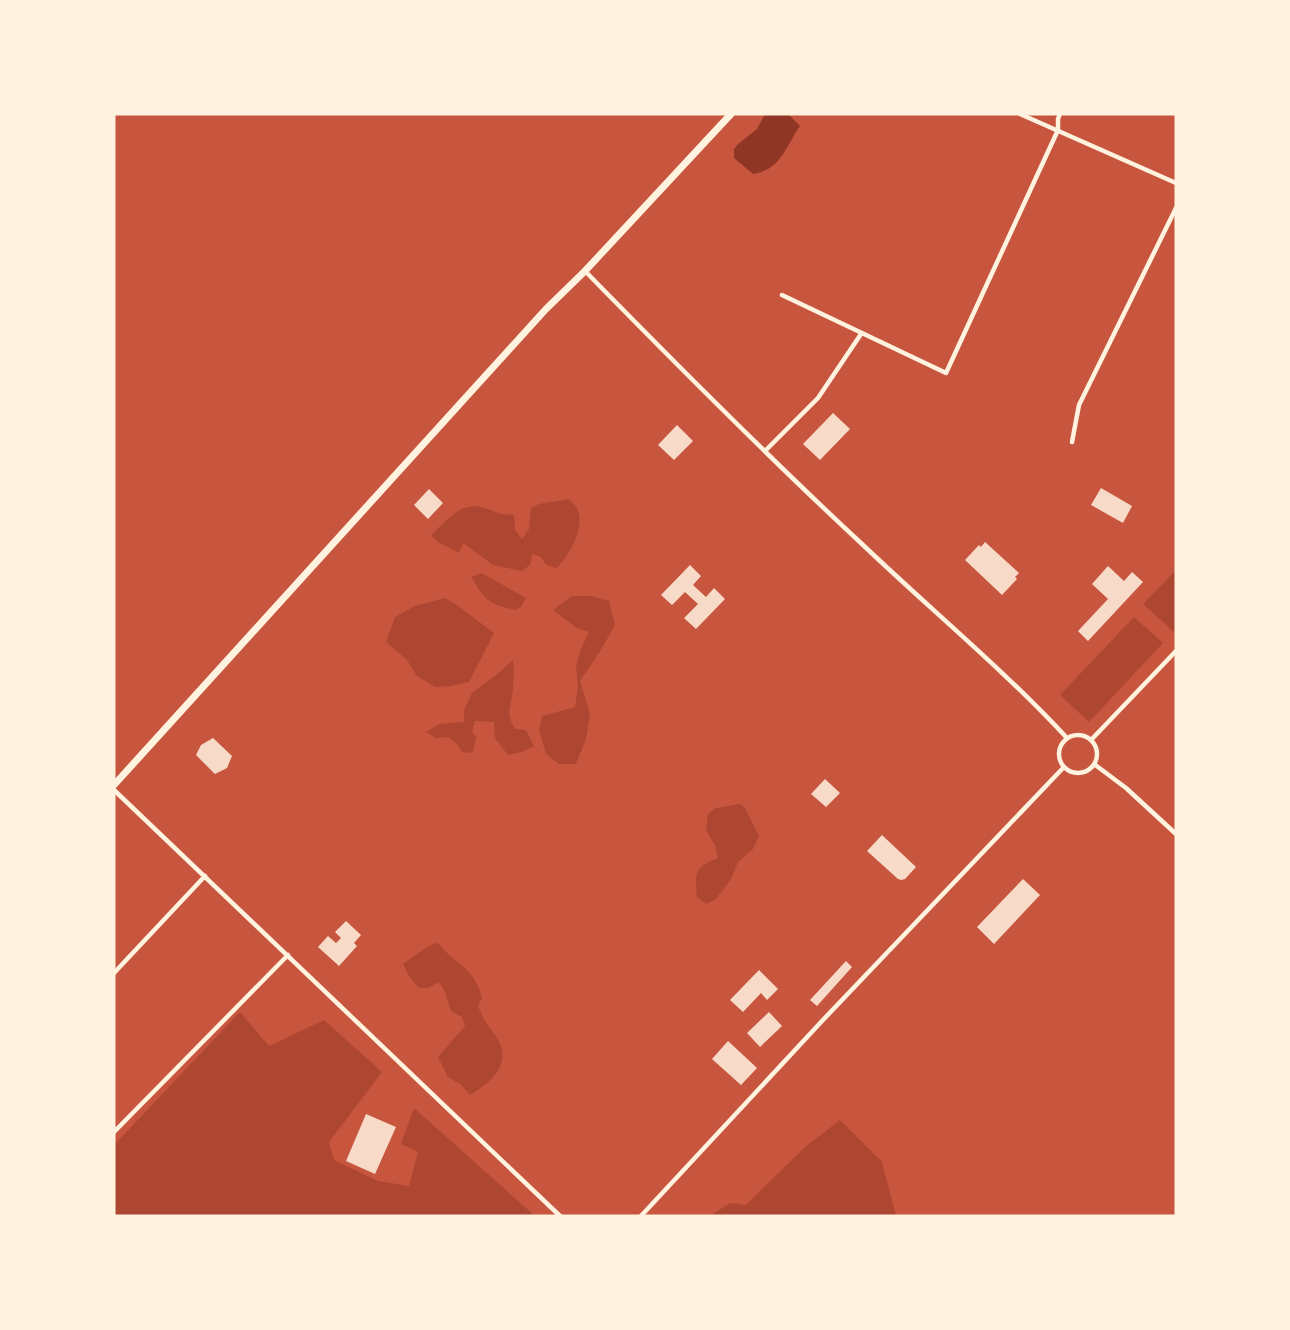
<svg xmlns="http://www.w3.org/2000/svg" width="1290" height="1330" viewBox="0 0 1290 1330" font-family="'Golos Text',sans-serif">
<rect width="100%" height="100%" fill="#c8553d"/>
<path fill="#ae4732" d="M569,499C570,500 576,506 577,508C586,527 570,554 557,568L546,565L541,557L532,554L530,565L522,571L493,565L463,543L459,553L438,542L431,535C446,522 459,502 482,507C489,509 496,513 503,514C507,515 510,514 514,515L515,530L522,539L529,529L531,508L539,504Z
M1176,570V630L1174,632L1143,604Z
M482,573L526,598L521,607L515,610C488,604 485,600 471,577Z
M572,596H592L609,601L615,625L601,650L580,681L590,713L586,739L576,764H559L546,754L539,730L542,716L575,707L578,687L576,666L580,651L589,632L577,628L553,610Z
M445,598L457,605L494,633L469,682L451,686L435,687L417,676L407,660L386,642L395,617L415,606Z
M1134,617L1163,643L1089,722L1060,695Z
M513,660C514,671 514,685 512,696C510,711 506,714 515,729L526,730L534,746L522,752L508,755L495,738L494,722L475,721L472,732L476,737L473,753L462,752L457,744L448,737L436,738L426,732L439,724L464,722V710L472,693L500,672Z
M740,804L745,808L759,836L753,849L738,862L731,879L716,899L706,904L697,897C695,873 694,867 718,858L715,845L706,830L708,814L716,808Z
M438,943C456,966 473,965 482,998L478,1006C480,1011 482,1016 485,1021C490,1029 498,1037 501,1046C508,1070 487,1084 470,1095L460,1084L448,1077L438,1057L465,1026L462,1017L451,1011L445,992L439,982L428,988H419L409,976L403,964C413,958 428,944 438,943Z
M240,1012L269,1046L324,1020L382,1072L329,1142L334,1160L378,1181L409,1186L418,1152L401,1144L414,1108L535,1216H114V1145Z
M840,1120L882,1162L896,1216H710L730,1203L746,1205L804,1148Z"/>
<path fill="#8f3625" d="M765,114H788L800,126C786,146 781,170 753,174L734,158V149L738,144L757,129Z"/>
<path fill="#f7dbc8" d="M833,413L850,429L820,460L803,444Z
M677,425L693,441L674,460L658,445Z
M1101,488L1132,506L1123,523L1091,505Z
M429,489L443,503L428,519L414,505Z
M985,542L1019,573L1015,577L1017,579L1002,595L965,560L979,545L981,547Z
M690,565L701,576L693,585L706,597L714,588L725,599L696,629L684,618L698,604L685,592L672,605L661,595Z
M1108,566L1124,581L1132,572L1143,582L1088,641L1078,631L1108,599L1092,584Z
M213,738L232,756L227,768L215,774L196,755L201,745Z
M825,779L840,793L826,807L811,794Z
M882,835L916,867L905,879L901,880L898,879L867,851Z
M1023,879L1040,895L994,944L977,927Z
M346,921L361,935L354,943L357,946L339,966L318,947L328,936L336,943L341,938L335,932Z
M846,961L852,967L817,1006L810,1000Z
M759,970L778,989L767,1000L761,993L743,1012L730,1000Z
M769,1012L782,1026L760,1047L747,1033Z
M728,1041L757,1068L741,1085L712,1059Z
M366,1114L396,1127L375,1174L346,1161Z"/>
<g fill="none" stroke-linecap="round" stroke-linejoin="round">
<path stroke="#fff3e0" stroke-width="4.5" d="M1020,114L1176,183
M585,271C676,364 767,456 862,544C930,609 1003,669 1067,738
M782,295L946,373L1058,130V119L1060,114
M1072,442L1079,405L1176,208
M765,451L818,398L861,334
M1059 754a19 19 0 1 1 38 0a19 19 0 1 1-38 0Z
M1091,740L1176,651
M1094,764L1126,788L1176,834
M114,790L560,1216
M114,973L205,876
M114,1132L288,955
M641,1216L822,1021L1064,767"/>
<path stroke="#fff3e0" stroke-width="7" d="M114,785L546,309L585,271L731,114"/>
</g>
<rect width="1290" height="1330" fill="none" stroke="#fff3e0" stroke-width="231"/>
</svg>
